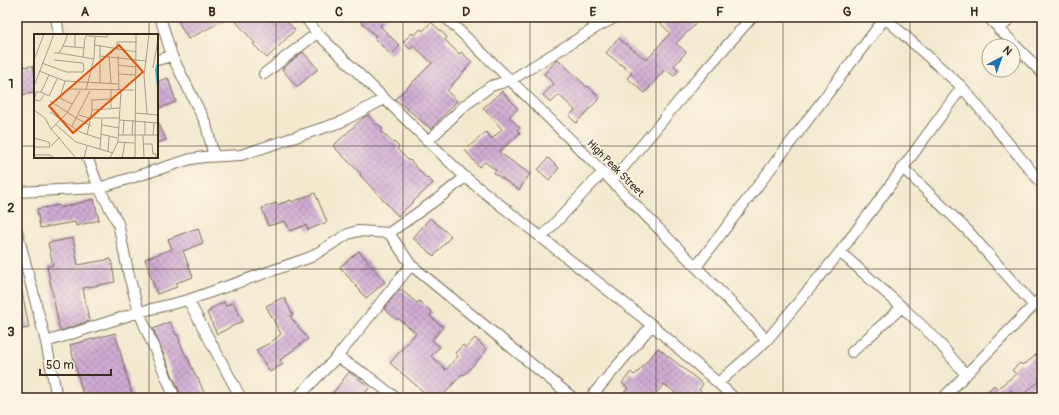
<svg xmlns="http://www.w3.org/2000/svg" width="1059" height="415" viewBox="0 0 1059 415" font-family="Pangolin,sans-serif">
<defs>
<pattern id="building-cross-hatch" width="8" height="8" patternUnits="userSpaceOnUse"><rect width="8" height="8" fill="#d0acd3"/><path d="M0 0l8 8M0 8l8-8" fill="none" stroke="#aa8cab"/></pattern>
</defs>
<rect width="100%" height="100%" fill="#fcf5e5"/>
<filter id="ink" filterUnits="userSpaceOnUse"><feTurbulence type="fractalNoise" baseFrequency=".025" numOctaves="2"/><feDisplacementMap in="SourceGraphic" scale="8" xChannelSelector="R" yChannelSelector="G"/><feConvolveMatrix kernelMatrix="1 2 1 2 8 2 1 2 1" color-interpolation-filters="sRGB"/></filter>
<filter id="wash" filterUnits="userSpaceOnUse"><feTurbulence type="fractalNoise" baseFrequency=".012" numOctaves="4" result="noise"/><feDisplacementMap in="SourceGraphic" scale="16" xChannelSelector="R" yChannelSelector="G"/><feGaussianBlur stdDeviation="0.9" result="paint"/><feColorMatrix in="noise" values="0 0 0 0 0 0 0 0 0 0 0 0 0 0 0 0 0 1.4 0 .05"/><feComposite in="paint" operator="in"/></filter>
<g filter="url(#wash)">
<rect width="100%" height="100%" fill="#f2e9cf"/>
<g id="blocks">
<path fill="url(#building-cross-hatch)" d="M185,17H230L188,39L178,21Z
M234,17H283L295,30L267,58L253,44L255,43L238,24Z
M356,17H387L380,26L400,46L391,55L374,38L376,36Z
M655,17H676L682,23L688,17H703L676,43L686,52L674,66L679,70L674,76L665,69L645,93L627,78L632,73L606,53L618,38L647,60L670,33Z
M431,22L447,37L445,40L459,54L461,52L472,62L447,91L457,101L431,129L395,99L410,85L432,63L413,45L410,49L403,42L412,33L414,35L421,29L423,31Z
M303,52L318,69L297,87L282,69Z
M558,59L587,87L588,86L600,98L576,123L569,116L575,110L559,95L551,103L543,95L554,84L544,74Z
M33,66L35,75V93L20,95L17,67Z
M168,78L176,102L157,109V87L160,86L158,81Z
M502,91L518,109L509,117L520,128L517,130L520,133L499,152L530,174L519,190L494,173L496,170L485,162L479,167L465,150L486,132L492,139L502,129L483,108Z
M368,115L377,125L378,124L383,129L381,131L393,143L394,142L399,147L397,149L409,161L410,160L427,179L428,178L433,183L398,216L360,175L361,174L333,146L363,118Z
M157,119L166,140L157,143Z
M548,158L559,168L549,180L538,170Z
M315,193L327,222L308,230L306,225L290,231L285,221L268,226L262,208L276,203L277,205L291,200L292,202Z
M94,199L99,220L76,226L75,222L40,228L37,209L59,205L60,208Z
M430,218L451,236L434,256L413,238Z
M198,228L203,243L183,251L193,277L176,283L177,287L157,294L145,259L172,249L168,239Z
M73,238L78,265L111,259L115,282L83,288L89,321L60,331L47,266L53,265L48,243Z
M359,251L385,282L366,298L340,267Z
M17,281H20L29,328L17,330Z
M400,289L417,303L419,301L432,312L430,316L443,327L432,340L440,347L431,356L446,370L458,356L455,353L463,345L466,348L475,338L487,350L464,375L462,374L441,398H431L390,363L416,333L398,318L397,320L384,309Z
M284,297L293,315L290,316L308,339L280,360L283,364L270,372L256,350L270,343L281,334L266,306Z
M224,302L226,306L233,302L243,321L217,334L207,313L211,311L210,309Z
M170,322L176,335L177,334L180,341H179L186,356H187L197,379L198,378L206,398H182L153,329Z
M115,333L133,398H84L70,345Z
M658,348L703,384L699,390L702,392L697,398H682L664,384L652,398H629L623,394L628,388L622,383L631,372L634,375L639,371Z
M1042,350V379L1019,398L1011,390L1004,398H981L994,385L997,389L1016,374L1012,370L1020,363L1022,365L1024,363L1025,364Z
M349,372L370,387L361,398H329Z"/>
</g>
</g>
<g filter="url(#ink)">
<use href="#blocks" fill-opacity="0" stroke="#7b6d5c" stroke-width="1"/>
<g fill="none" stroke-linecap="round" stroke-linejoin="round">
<defs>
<path id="minor" d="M56,17L59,35
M160,17L172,56L206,124L214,157
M305,17L317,33L465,177L652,325L718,383L734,398
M445,17C555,122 661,230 767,340
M588,17L597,27
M884,17L962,87L1042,184
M988,17L1042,73
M999,30L1011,17
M157,60L172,56
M264,74L317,33
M428,141L464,106L491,86L511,80L597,27L616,17
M87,157L99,188L118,223L129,276L139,312L188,300L311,257L348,234L358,231L389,233L443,195L465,177
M903,168L967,230L1034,306
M612,181L693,84L752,17
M17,192L99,188L191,159L204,157L241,155L341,122L384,99
M17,231L46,342L57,398
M389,233L411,265L573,398
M541,238L603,172
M840,252L902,307L936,339L966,375
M696,267L885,18
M188,300L241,398
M46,342L139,312L175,398
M852,352L902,307
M718,383L767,340L840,252L875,206L962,87
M297,398L337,357
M396,398L365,374L337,357L411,265
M590,398L652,325
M943,398L1042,297"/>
</defs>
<use href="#minor" stroke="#7b6d5c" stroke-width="12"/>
<use href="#minor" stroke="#fff" stroke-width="10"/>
</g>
</g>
<path fill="none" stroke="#3b2a1e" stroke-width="1" stroke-opacity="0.55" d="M149,17V35M276,17V398M403,17V398M530,17V398M656,17V398M783,17V398M910,17V398M17,146H35M157,146H1042M149,157V398M17,269H1042"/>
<g text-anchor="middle" stroke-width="3.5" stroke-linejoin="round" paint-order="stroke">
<g font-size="11" fill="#3b2a1e" stroke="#fcf5e5">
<text transform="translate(616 168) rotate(45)" y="4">High Peak Street</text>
</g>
</g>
<g transform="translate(34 34)">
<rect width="124" height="124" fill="#f2e9cf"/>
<path fill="none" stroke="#45b1c3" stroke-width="2" d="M124,29L122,36L124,54"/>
<path fill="none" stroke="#a99d88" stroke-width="1" d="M54,2L73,3L74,0M61,11L102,18M29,12L34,0M41,13V0M83,16V8H103M20,19H25L29,12L50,14M25,19L60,25M66,22L112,27M75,22L77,49M84,22L85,56M49,23L51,4L54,0M0,26L10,0M8,29L32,38H49L50,35L49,29L20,26M84,31L101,33M119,34L124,5M5,37L31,47L85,50M85,40L101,41M31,47L26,64L38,70M66,49V12M0,52L20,0M35,55L100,56M52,56L60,24L61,3M77,56V75M7,58L15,62L23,45M1,66L6,67L10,61M57,66L77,65M58,66V76L86,74M16,67L42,84L56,57M0,68L2,58H7L15,41M0,76L11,84L17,95L42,124M16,78L46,98L67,105M101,79L124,81M113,80L110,42L115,0M45,81L57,85M58,84H86M86,86L124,89M120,89L119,101H124M21,90L42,108L79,119M68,91L85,94M38,92L42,84L57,92M17,95L33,79L46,57M67,100L83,104M53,101L58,76M84,101H119M89,101L90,86M98,101L99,86M109,101L110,124M111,101V87M0,104L15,108L16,113M84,108L100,109M109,110H118L119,120H122V124M17,112L26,103M0,113H16M66,115L68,85M74,117L75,103M0,121H16L20,124M50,124L53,112M76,124L84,108L87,56M88,124L91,108M101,124L102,0"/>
<path fill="#df570d" fill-opacity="0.15" stroke="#df570d" stroke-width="2" d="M85,11L109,38L39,99L15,72Z"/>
<rect width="124" height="124" fill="none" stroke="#3b2a1e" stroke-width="2"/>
</g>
<rect width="1059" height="415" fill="none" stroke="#fcf5e5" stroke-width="44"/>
<g transform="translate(1001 58) rotate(41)"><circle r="19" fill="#fcf5e5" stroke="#afa495"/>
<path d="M0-3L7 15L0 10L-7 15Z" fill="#1f6fb2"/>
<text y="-6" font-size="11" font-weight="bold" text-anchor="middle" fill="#3b2a1e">N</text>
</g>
<path d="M40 369v6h71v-6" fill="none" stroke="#3b2a1e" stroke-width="2"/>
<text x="46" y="369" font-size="12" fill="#3b2a1e" stroke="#fcf5e5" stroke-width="3" paint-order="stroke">50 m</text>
<rect x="22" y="22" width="1015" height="371" fill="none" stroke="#3b2a1e" stroke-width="1.5"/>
<g font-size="13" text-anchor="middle" font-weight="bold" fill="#3b2a1e">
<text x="85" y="16">A</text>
<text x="212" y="16">B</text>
<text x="339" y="16">C</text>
<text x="466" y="16">D</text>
<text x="593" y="16">E</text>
<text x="720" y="16">F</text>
<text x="847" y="16">G</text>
<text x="974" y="16">H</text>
<text x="11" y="88">1</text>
<text x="11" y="212">2</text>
<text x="11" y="336">3</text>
</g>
</svg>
